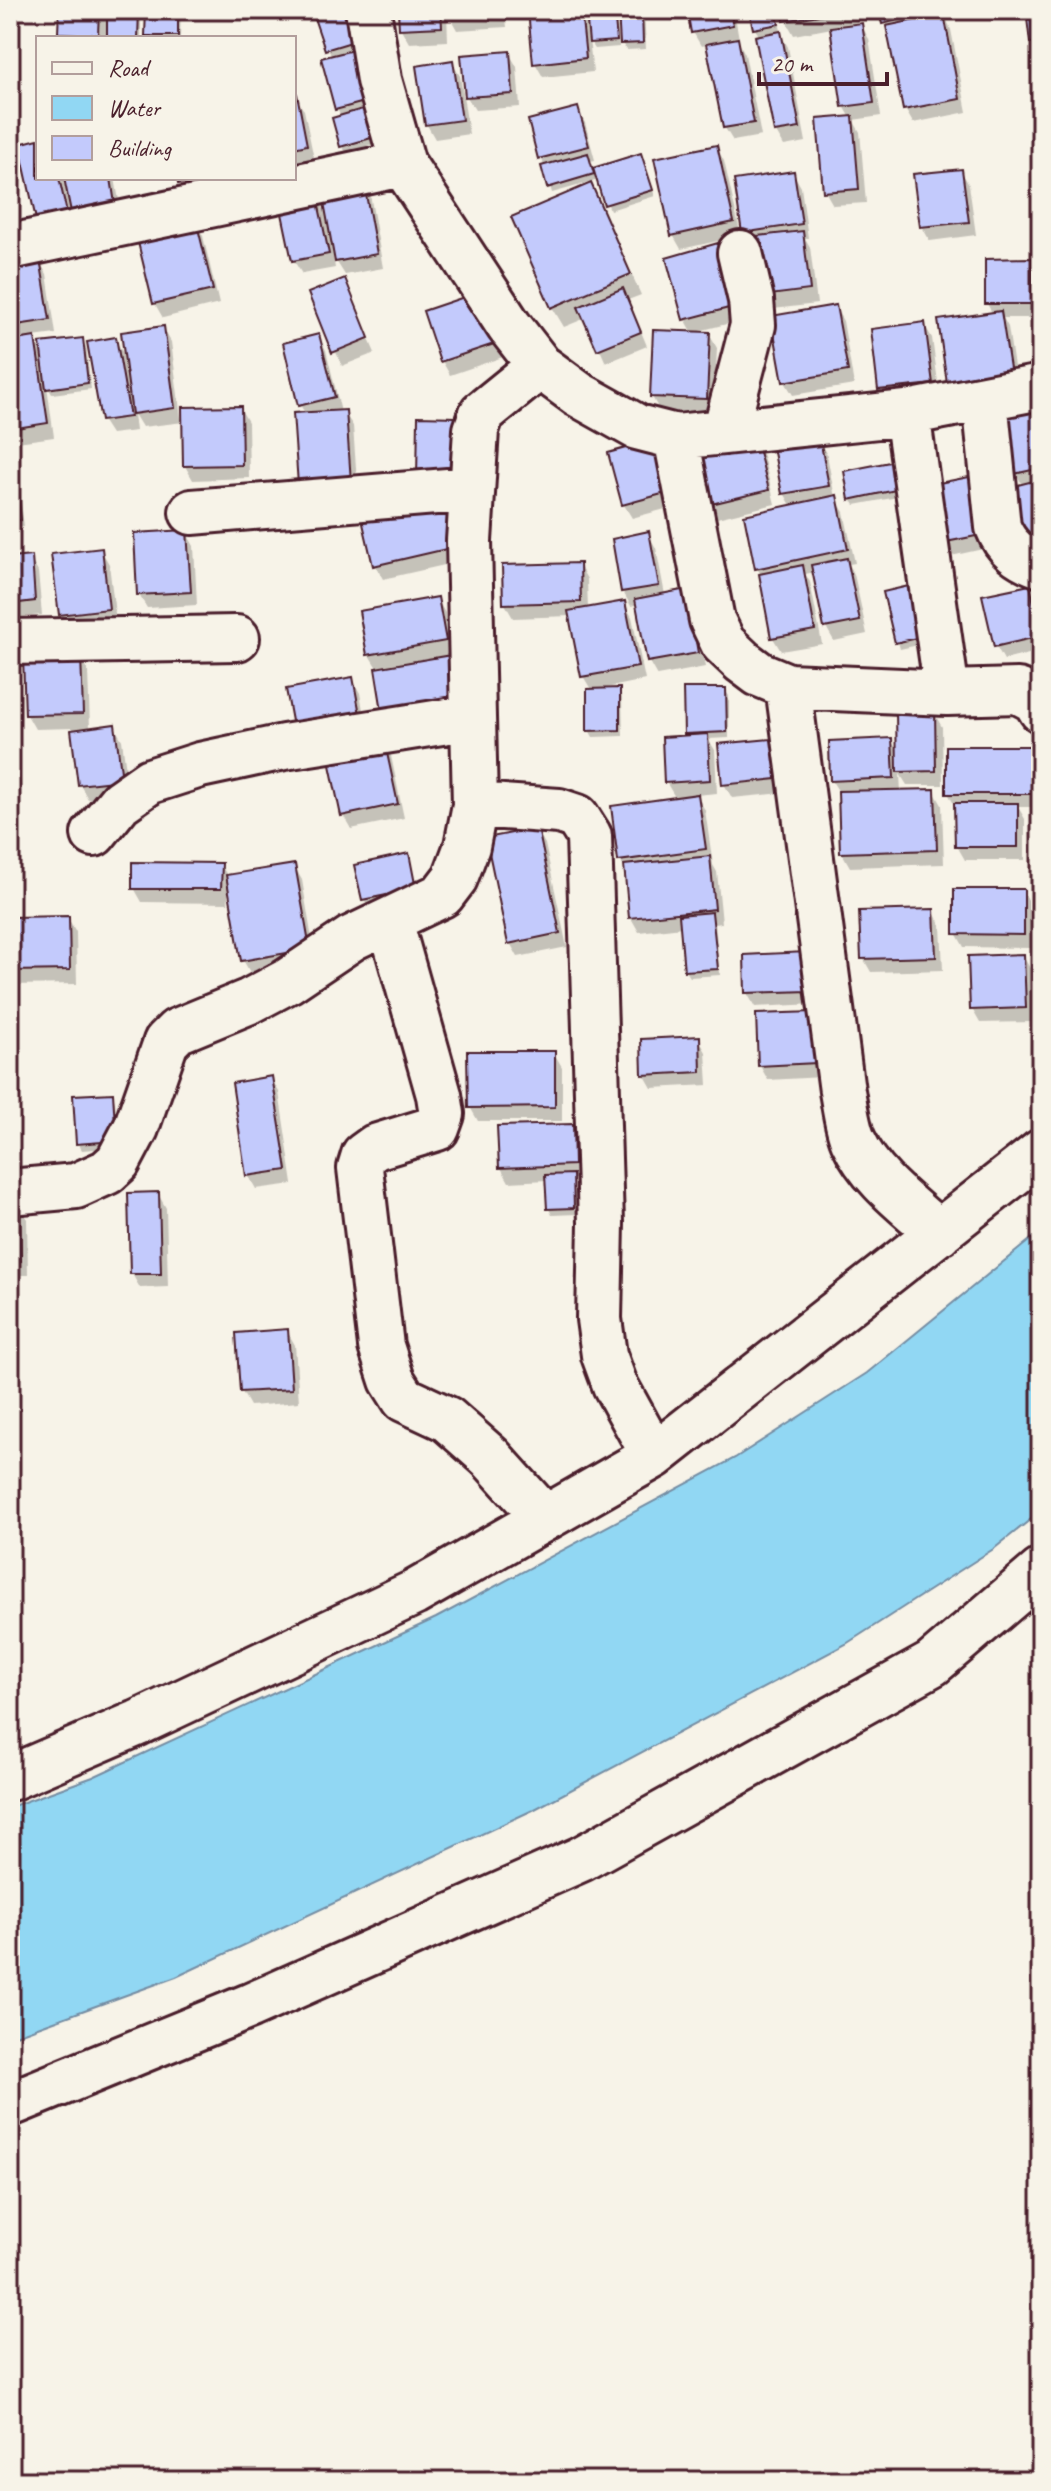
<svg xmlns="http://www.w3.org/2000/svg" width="1051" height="2491" viewBox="0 0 1051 2491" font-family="Caveat,sans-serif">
<rect width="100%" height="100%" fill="#f7f3e8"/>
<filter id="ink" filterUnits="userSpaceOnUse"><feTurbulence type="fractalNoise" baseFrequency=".0125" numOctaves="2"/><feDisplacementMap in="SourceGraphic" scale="16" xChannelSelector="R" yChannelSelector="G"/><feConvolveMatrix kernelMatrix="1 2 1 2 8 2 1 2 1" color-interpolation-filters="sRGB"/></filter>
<g filter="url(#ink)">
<path fill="#91d7f3" stroke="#758da3" stroke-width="2" d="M1041,1231V1511L995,1548L846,1644L533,1810L176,1977L10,2037V1807L93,1777L436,1618L735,1458L867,1373Z"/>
<path fill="#0003" d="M61,10H141V38H107L105,36V38H63L60,32Z
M148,10H181L180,38H149Z
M326,10L373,42L351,49L394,138L346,152L342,146L341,117L337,109L332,58L315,14Z
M400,10H505L507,27L457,30L447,12L448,41L409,43L401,29Z
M530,10H616L619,47L595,49L589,40L593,72L543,77L535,63Z
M620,10H644L646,49L626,50L619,38L622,37Z
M689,10H734L739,39H737L745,54L761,136L733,141L725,128L708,45L701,46L693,32Z
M751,10H777L781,31H779L788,47L806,142L784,146L776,132L757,37H760L755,29Z
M784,10H855L858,25H861L869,39L881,116L853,120L860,132L866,203L833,205L825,191L851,118L844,106L832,28L794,35L786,21Z
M880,10H943L951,30L967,112L913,123L905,109L889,32Z
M954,10H974L957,15Z
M1028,10H1041V57L1032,43Z
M509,53L517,67L520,107L475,110L467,97Z
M452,63L460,76L469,134L435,139L427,125L418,68Z
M294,97L304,110L314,159L294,163Z
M577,109L585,123L595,160L590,161L593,170L640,155L655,196L610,210L599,180L588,183L601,205L641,295L628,300L647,346L606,363L586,318L564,327L552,307L589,186L588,183L552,193L531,122Z
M38,141V178H63L64,185H68L67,178H115L122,218L70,207L75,231L47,237L21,145Z
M716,147L724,161L741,236L681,249L673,235Z
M961,171L969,185L976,235L930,241L922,227Z
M793,173L801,187L808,238H805L810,247L817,304L764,310L744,232Z
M179,178H246L188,197Z
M361,180L370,194L383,268L345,275L333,256L335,268L302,274L294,261L315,194L328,216Z
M10,208L17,245L10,247Z
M195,222L203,236L219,304L163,318L155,304L138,235Z
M724,244L750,318L695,332L709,334L717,348L714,413L660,411L652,397L693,333L685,319Z
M1031,260L1039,274V318H1003L1008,327L1018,394L958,403L993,314L987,304Z
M39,261L47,274L56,334L33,337L44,357L82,340L86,347L91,389L52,394L47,386L54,437L10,443V343L13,342L10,337V265Z
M344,281L375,353L342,366L311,294Z
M835,307L843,321L854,385L793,395L785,382Z
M486,309L503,357L450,375L442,361Z
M924,324L932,338L940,397L888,403L880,389Z
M163,328L171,342L181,418L240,408L248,422L249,478L193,480L185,466L184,422L142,427L134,414L136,431L111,434L102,420L115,339L126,359Z
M318,336L326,350L341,412H344L353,426L358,496L300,405Z
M1041,409V563L1023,486L1016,473Z
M657,441L680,505L632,518L624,505L610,454Z
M819,441L827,455L835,498L844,512L855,563L849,564L854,574L867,634L834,641L826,627L815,572L805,574L810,582L822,644L781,651L773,638L762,576L757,568L792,507L784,493Z
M755,443L763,456L775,504L717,518L709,504Z
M899,462L908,495L855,505L851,499Z
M16,486L20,493L24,526L10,528V487Z
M931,486L992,547L951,556L943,542Z
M443,502L451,516L462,561L383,579L375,565Z
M186,532L194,546L197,605L147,608L139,595Z
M648,534L656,548L665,595L694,606L705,667L657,676L649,662L638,604L631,606L623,592Z
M101,550L109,564L116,622L69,628L61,614Z
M30,558L38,572L42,615L10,618V560Z
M579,565L587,579L588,610L624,603L632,617L645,680L601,689V691H619L622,697L623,736L593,737L589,730L592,691L583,676L571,616L513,618L505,604Z
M1029,587L1037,601L1041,618V651L1004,660L996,646Z
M885,594L927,643L900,649Z
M437,599L445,613L452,655L385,716L377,668L369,655Z
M80,657L88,671L90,729L114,726L122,740L129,793L88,799L80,785L73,728L35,729L27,715Z
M352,679L360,693L368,739L305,751Z
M725,690L729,696V738L708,739L715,750L717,793L696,795L705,810L713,865L717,872L722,923L715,924L720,975L690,977L686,971L682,927L639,932L631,918L626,871L620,860L676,799L666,782L689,738L686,733Z
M934,713L942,727L943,785H907L900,774L901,792L934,791L942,805L944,864L850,867L842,853L840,794L832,781L891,740L898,752Z
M10,728L14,735L21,787L10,788Z
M781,740L793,792L732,798L724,784Z
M383,742L391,756L404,818L351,829L343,815Z
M1039,748L1041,752V807H1018L1025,819V860H965L957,846L956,808L948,793Z
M537,830L545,844L567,947L518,957L510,943Z
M408,856L418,895L367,906L364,899Z
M221,865L228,877L294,866L302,880L316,963L251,974L243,960L228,887V903L142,902L134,888Z
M1023,891L1031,905V948L964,947L956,933Z
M933,911L941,925L943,970L871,972L863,958Z
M68,918L76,932L77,984L10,985V919Z
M806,954L815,1004L755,1007L747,993Z
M1023,956L1031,970L1033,1022L980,1023L972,1009Z
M813,1014L823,1077L768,1080L760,1066Z
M698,1038L706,1052L708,1085L652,1088L644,1074Z
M554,1053L562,1067V1121H478L470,1107Z
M271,1078L279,1092L293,1184L256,1189L248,1175Z
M112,1095L115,1102L119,1147L82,1150L78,1143Z
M572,1126L580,1140L581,1179H573L577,1214L552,1215L549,1209L547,1180L509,1182L501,1168Z
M158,1194L166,1208L168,1287L140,1288L132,1274Z
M10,1206H19L27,1219L28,1275H10Z
M287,1331L295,1345L299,1402L250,1406L242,1392Z"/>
<path fill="#c3cafc" stroke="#4a1f2b" stroke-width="2" d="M59,10H99L98,35L58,33Z
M107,10H139L138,38H107Z
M146,10H178V36H145Z
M319,10H362L371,36L325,50L312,12Z
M398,10H441L442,27L399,29Z
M447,10H500V13L447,16Z
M528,10H581L586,58L533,64Z
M586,10H614L617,41L589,43Z
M618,10H642L643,43L620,44Z
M687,10H730L733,25L691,33Z
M749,10H776L779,24L753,29Z
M782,10H848L784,21Z
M878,10H937L882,24Z
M1026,10H1041V42L1030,43Z
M944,14L960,99L903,110L886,26Z
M862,23L874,103L842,107L830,27Z
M781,31L800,128L774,132L755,36Z
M738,38L754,123L723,128L706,44Z
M369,46L383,97L335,110L321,58Z
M510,51L513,94L465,97L461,55Z
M453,60L462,120L425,125L416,66Z
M297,94L307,145L294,148V95Z
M383,103L392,132L340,147L332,118Z
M578,107L589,146L538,159L528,120Z
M853,116L859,189L823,192L817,119Z
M38,139V178H59L68,217L37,224L19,144Z
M717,145L734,222L671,236L654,158Z
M588,153L594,174L547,188L541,166Z
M641,153L653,190L604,205L593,168Z
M962,169L969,222L920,227L913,174Z
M794,171L802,224L742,233L734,180Z
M64,178H111L115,204L71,212Z
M177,178H208L178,184Z
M363,178L377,254L335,262L321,186Z
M591,183L631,274L551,308L511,217Z
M316,192L329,254L292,261L279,199Z
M196,220L213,290L153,304L136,234Z
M803,231L810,290L754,297L748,237Z
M725,241L744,304L683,320L666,258Z
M40,258L50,320L10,326V263Z
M1032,258V304H985V259Z
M345,278L369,338L332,353L308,293Z
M623,288L641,332L597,350L578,307Z
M479,292L497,343L440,362L423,311Z
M836,305L848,371L783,382L771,316Z
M1001,311L1012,381L948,390L938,320Z
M925,322L933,384L878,390L871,329Z
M164,326L175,408L132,414L121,332Z
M653,330L710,332L707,399L650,397Z
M319,334L335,397L298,406L283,343Z
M35,337L48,423L10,429V341Z
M116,337L130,417L101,421L87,342Z
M83,338L88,383L46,389L40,343Z
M241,406L242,465L183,466L182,407Z
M1041,407V468L1014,474L999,413Z
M346,410L351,482L298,485L293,413Z
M418,416L457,417L456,480L417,479Z
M658,439L673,491L622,505L608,453Z
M820,439L829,486L782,494L773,447Z
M756,440L769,490L707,505L695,456Z
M900,460L905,488L849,500L844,471Z
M974,476L986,534L941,543L929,485Z
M1041,479V547L1026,551L1010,487Z
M17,484L21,520L10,521V485Z
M837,495L848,549L755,569L744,515Z
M444,500L455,547L373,566L362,519Z
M187,530L191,592L137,595L134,533Z
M649,531L659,586L621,592L612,539Z
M102,548L109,609L59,615L51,554Z
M32,556L35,601L10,604V558Z
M847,558L860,621L824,628L811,565Z
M580,563L581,602L503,604L502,565Z
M803,565L815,630L771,638L759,574Z
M913,585L925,636L895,643L883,592Z
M1030,585L1041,636L994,647L982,595Z
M687,589L698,653L647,662L635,599Z
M438,597L446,641L367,655L359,611Z
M625,601L638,667L581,677L568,611Z
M81,655L83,714L25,715L23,656Z
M451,655L459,705L383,717L375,668Z
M353,677L362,725L295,737L286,689Z
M620,688V730L587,731V689Z
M683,688H726L727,732L684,734Z
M896,711H935L936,771L897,772Z
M115,724L122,780L78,785L71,730Z
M708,734L710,780L664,783L662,737Z
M782,738L786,778L722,785L718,744Z
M892,738L894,778L830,781L829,741Z
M384,739L398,804L341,816L327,751Z
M10,742L14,773L10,774Z
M946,746H1040V794H946Z
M935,789L937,850L840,853L838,791Z
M698,794L706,849L618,861L611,806Z
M954,803H1018V847H955Z
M538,828L560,933L508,944L486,838Z
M409,853L416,889L362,900L354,865Z
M710,856L715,909L629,918L624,865Z
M132,862L222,863L221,889H132Z
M295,864L310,949L241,961L226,875Z
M954,889H1024V935L954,934Z
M934,909L936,957L861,959L859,911Z
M712,912L718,969L684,971L679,915Z
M69,916L70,970L10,971V917Z
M807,952L809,991L745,993L744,955Z
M1024,954L1026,1008L970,1010L968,956Z
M814,1012L817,1063L758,1066L756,1014Z
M700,1036L701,1072L642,1075L641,1039Z
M467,1051H555V1107L468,1108Z
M272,1076L287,1170L246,1176L232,1083Z
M113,1093L116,1141L76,1144L73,1095Z
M573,1124L574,1165L499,1168L497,1126Z
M573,1174L574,1208L547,1209L545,1175Z
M159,1192L161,1274H130L128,1193Z
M20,1203L21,1261L10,1262V1204Z
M288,1329L292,1389L240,1392L236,1333Z"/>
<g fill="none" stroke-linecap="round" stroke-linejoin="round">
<defs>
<path id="minor" d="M368,10L379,80L403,164L509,326L540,366L578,394L637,427L676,437L907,413L1041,387
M10,247L403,164
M540,366L482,413L476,430L469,541L475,805L559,811L577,817L589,836L601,1223L599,1319L604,1355L615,1385L654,1456
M985,400L998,527C1006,548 1020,558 1041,565
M907,413L947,693
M725,432L753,325L751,300L740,253
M676,437L712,620L723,643L743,662L759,674L788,686L947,693L1018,691L1035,700L1041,710
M192,512L472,489
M10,642L237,638
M788,686L842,1091C845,1107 847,1126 853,1140C871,1179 908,1205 939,1233
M94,834L120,802L150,781L200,765L284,747L473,717
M390,921L439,1095L442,1114L437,1128L375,1147L364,1155L360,1168L381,1346L392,1380L404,1399L447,1419L490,1457L545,1518
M10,1192L76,1186L107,1172L118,1162L136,1128L166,1042L177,1031L250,1001L288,981L352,938L442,895L455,878L467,846L475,805
M10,1778L138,1723L414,1593L654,1456L1041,1152
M10,2104L250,2006L581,1859L932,1664L1041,1571"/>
</defs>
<use href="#minor" stroke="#4a1f2b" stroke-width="50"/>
<use href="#minor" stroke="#f7f3e8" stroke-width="44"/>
</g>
</g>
<rect width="1051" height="2491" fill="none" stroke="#f7f3e8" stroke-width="40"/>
<rect x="20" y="20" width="1011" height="2451" fill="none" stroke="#4a1f2b" stroke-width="3" filter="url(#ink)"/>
<rect x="36" y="36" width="260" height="144" fill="#f7f3e8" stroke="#b29e9c" stroke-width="2"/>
<rect x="52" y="62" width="40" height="12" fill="#f7f3e8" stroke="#b29e9c" stroke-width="2"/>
<text x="108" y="76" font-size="24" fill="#4a1f2b">Road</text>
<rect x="52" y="96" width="40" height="24" fill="#91d7f3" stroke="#b29e9c" stroke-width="2"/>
<text x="108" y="116" font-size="24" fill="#4a1f2b">Water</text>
<rect x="52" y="136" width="40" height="24" fill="#c3cafc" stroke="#b29e9c" stroke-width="2"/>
<text x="108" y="156" font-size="24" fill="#4a1f2b">Building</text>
<path d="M759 72v12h128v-12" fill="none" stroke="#4a1f2b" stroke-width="4"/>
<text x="771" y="72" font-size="24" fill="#4a1f2b" stroke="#f7f3e8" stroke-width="6" paint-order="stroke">20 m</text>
</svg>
